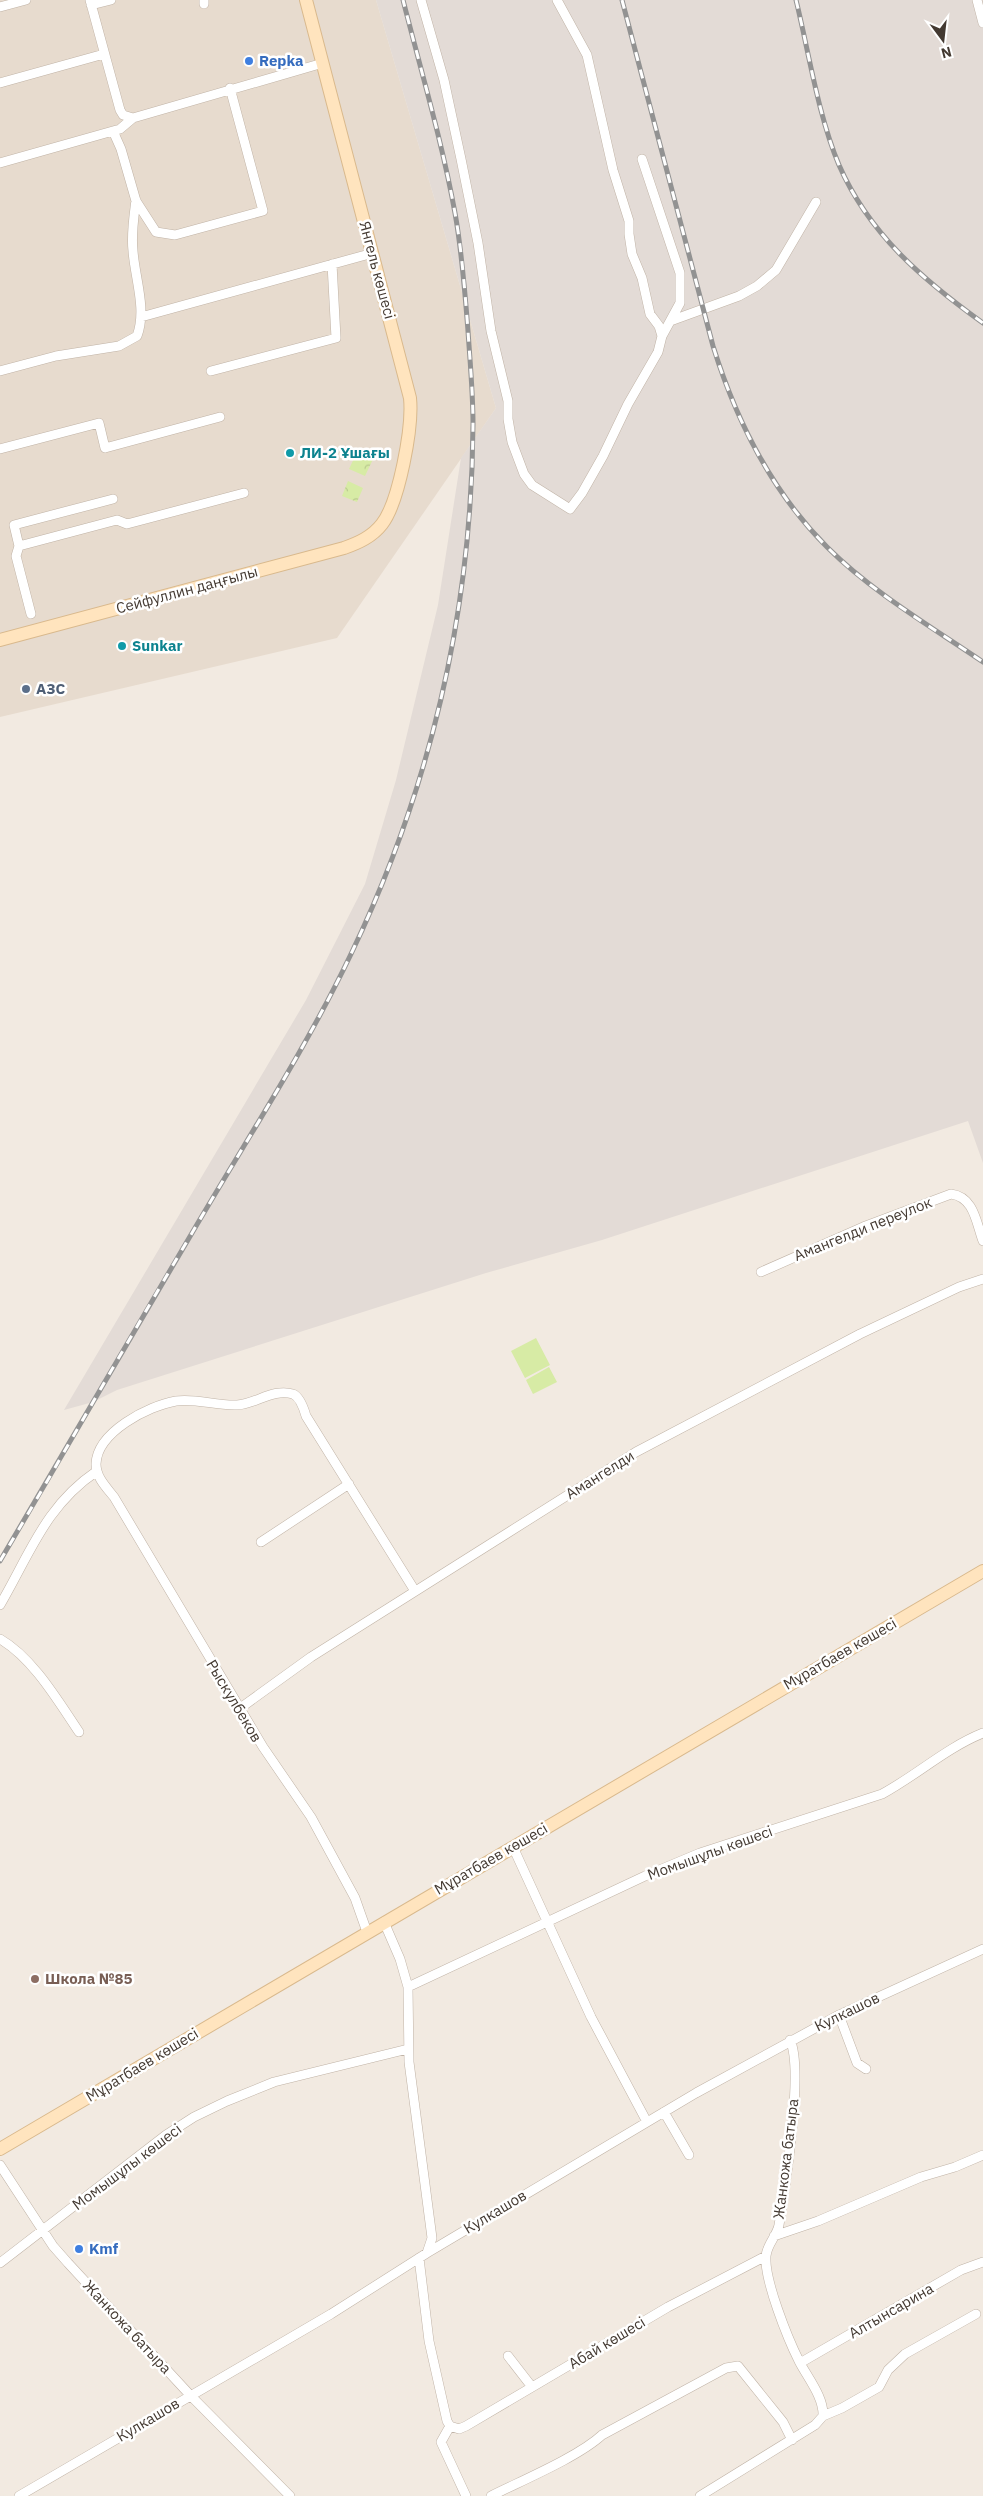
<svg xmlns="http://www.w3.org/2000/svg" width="983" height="2496" viewBox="0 0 983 2496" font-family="'IBM Plex Sans',sans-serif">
<defs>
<pattern id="park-crowns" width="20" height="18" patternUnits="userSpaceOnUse" patternTransform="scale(1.25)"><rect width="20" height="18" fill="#d7eba5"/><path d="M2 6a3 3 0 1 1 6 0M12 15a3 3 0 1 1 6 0" fill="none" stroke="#baca8e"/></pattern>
</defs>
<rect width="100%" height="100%" fill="#f2eae1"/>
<path fill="#e7dbce" d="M0,0H376L496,408L337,638L0,717Z"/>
<path fill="#e3dbd6" d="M376,0H983V1163L968,1121L602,1240L486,1273L117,1390L93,1402L64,1410L306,1000L365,884L396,780L438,605L461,458L496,408Z"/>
<path fill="url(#park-crowns)" d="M358,450L374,457L365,476L349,469Z
M348,481L363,488L357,502L342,496Z"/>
<path fill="#d7eba5" d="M536,1338L550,1365L525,1378L511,1351Z
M549,1367L557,1382L533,1394L526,1380Z"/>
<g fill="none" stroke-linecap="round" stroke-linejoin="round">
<defs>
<path id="street" d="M90,0L120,110L123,115L133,118L323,63
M204,0V4
M421,0L444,80L461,159L478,243L491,331L508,401V419L512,442L524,474L532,485L570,509L582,493L603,456L628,404L658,352L662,336L659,326L650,314L642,278L632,254L629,234V221L613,170L587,55L557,0
M977,0L983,23
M91,5L111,0
M0,7L26,0
M0,83L104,54
M113,131L121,149L136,201L156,232L175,235L263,211L230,88
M642,159L680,273V303L662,336
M0,163L120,129L133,118
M141,317L373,253
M673,320L739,296L757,286L776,270L816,202
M0,371L56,356L119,346L137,336C147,309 135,279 133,251C131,234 134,216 136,200
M211,371L336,338L332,264
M0,449L99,423L105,448L220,417
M19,546L14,525L113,499
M31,614L16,556L19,546L117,520L127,524L244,493
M761,1272L863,1227L951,1194C974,1197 976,1222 983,1241
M261,1542L349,1484
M0,1605C30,1554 45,1506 97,1471
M0,1639C33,1658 58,1701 79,1732
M239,1709L311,1657L636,1452L860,1334L959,1287L983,1279
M513,1847L591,2017L647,2122
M384,1922L400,1959L408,1987L409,2062L432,2238L427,2253
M367,1932L355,1898L311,1817L263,1747L114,1497C106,1487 96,1477 96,1464C97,1432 148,1406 176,1401C196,1398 216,1406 237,1405C256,1404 273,1388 293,1394C300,1397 304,1409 306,1416L415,1591
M408,1987L645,1876L700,1853L882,1794C917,1775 946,1748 983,1733
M839,2015L857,2063L866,2069
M664,2112L689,2155
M0,2165L53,2246L68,2263L190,2395L290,2496
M774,2236L818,2221L921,2177L955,2167L983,2155
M419,2258L429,2341L447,2421L450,2426
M0,2263L166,2135L194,2117L227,2101L274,2082L408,2049
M508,2356L532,2387
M800,2363L961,2270L983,2262
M823,2416L842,2408L879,2387L888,2370L905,2354L976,2314
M450,2426L459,2429L466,2426L668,2307L766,2256
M450,2426L441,2442L466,2496
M19,2496L331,2314L427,2253L696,2093L839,2015L983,1949
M491,2496C523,2480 578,2457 602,2435L726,2368L738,2366L783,2422L792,2440
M700,2496L815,2425L823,2416C824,2397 807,2377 799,2361C788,2339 764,2280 766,2256C767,2244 777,2236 779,2225C785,2189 804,2069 790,2040"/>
<path id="secondary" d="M0,640L344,548C358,543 372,537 382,524C399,502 413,427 410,398L306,0
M0,2149L983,1571"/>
</defs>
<use href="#street" stroke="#c0b3a6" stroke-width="10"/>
<use href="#secondary" stroke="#d9b98d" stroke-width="14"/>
<use href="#street" stroke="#fff" stroke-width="9"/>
<use href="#secondary" stroke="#ffe4be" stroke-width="12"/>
<defs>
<path id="rail" d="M622,0L713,346C736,420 771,491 827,547C872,592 930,626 983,662
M796,0C809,53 818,115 839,165C869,234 923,280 983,323
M0,1561C65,1452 127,1342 192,1233C245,1142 306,1049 351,954C431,787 472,609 473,424C473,393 470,361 468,331C465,292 462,252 455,213C442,141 421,71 403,0"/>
</defs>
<use href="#rail" stroke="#929292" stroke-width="5"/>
<use href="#rail" stroke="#fff" stroke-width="3" stroke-dasharray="9" stroke-linecap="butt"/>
</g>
<g fill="#3f7fe0" stroke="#fff" stroke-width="2">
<circle cx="249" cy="61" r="5"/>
<circle cx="79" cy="2249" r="5"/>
</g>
<g fill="#0f9aa8" stroke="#fff" stroke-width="2">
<circle cx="290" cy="453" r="5"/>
<circle cx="122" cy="646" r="5"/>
</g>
<circle fill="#5c6f8a" stroke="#fff" stroke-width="2" cx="26" cy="689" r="5"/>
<circle fill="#8d6e63" stroke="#fff" stroke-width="2" cx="35" cy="1979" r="5"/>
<g text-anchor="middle" stroke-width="5" stroke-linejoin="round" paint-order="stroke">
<g font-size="15" font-weight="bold" fill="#366cbe" stroke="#fff" text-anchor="start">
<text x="259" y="66">Repka</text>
<text x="89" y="2254">Kmf</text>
</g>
<g font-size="15" fill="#433931" stroke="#fff">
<text transform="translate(377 270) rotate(75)" y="5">Янгель көшесі</text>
<text transform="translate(187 590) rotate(-15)" y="5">Сейфуллин даңғылы</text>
<text transform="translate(863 1229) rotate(-22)" y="5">Амангелди переулок</text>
<text transform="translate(600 1475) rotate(-32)" y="5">Амангелди</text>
<text transform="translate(840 1654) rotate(-30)" y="5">Мұратбаев көшесі</text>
<text transform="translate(234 1701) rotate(59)" y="5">Рыскулбеков</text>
<text transform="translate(710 1853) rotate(-20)" y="5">Момышұлы көшесі</text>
<text transform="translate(491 1859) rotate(-30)" y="5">Мұратбаев көшесі</text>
<text transform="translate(847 2012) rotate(-26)" y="5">Кулкашов</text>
<text transform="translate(142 2065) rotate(-31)" y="5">Мұратбаев көшесі</text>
<text transform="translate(786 2159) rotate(-83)" y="5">Жанкожа батыра</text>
<text transform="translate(127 2167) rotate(-37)" y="5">Момышұлы көшесі</text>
<text transform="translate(495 2212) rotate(-31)" y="5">Кулкашов</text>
<text transform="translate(891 2311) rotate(-30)" y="5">Алтынсарина</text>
<text transform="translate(127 2327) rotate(47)" y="5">Жанкожа батыра</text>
<text transform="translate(607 2343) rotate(-31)" y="5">Абай көшесі</text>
<text transform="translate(148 2420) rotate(-31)" y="5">Кулкашов</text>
</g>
<g font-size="15" font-weight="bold" fill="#0d838f" stroke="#fff" text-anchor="start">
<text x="300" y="458">ЛИ-2 Ұшағы</text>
<text x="132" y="651">Sunkar</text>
</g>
<g font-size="15" font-weight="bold" fill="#4e5e75" stroke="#fff" text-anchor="start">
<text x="36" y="694">АЗС</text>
</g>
<g font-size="15" font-weight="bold" fill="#785e54" stroke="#fff" text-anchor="start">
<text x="45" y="1984">Школа №85</text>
</g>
</g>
<g transform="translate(943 40) rotate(165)" stroke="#ffffff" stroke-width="4" paint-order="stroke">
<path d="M0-4L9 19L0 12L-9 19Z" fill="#433931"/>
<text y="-8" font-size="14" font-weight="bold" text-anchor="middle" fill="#433931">N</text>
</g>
</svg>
